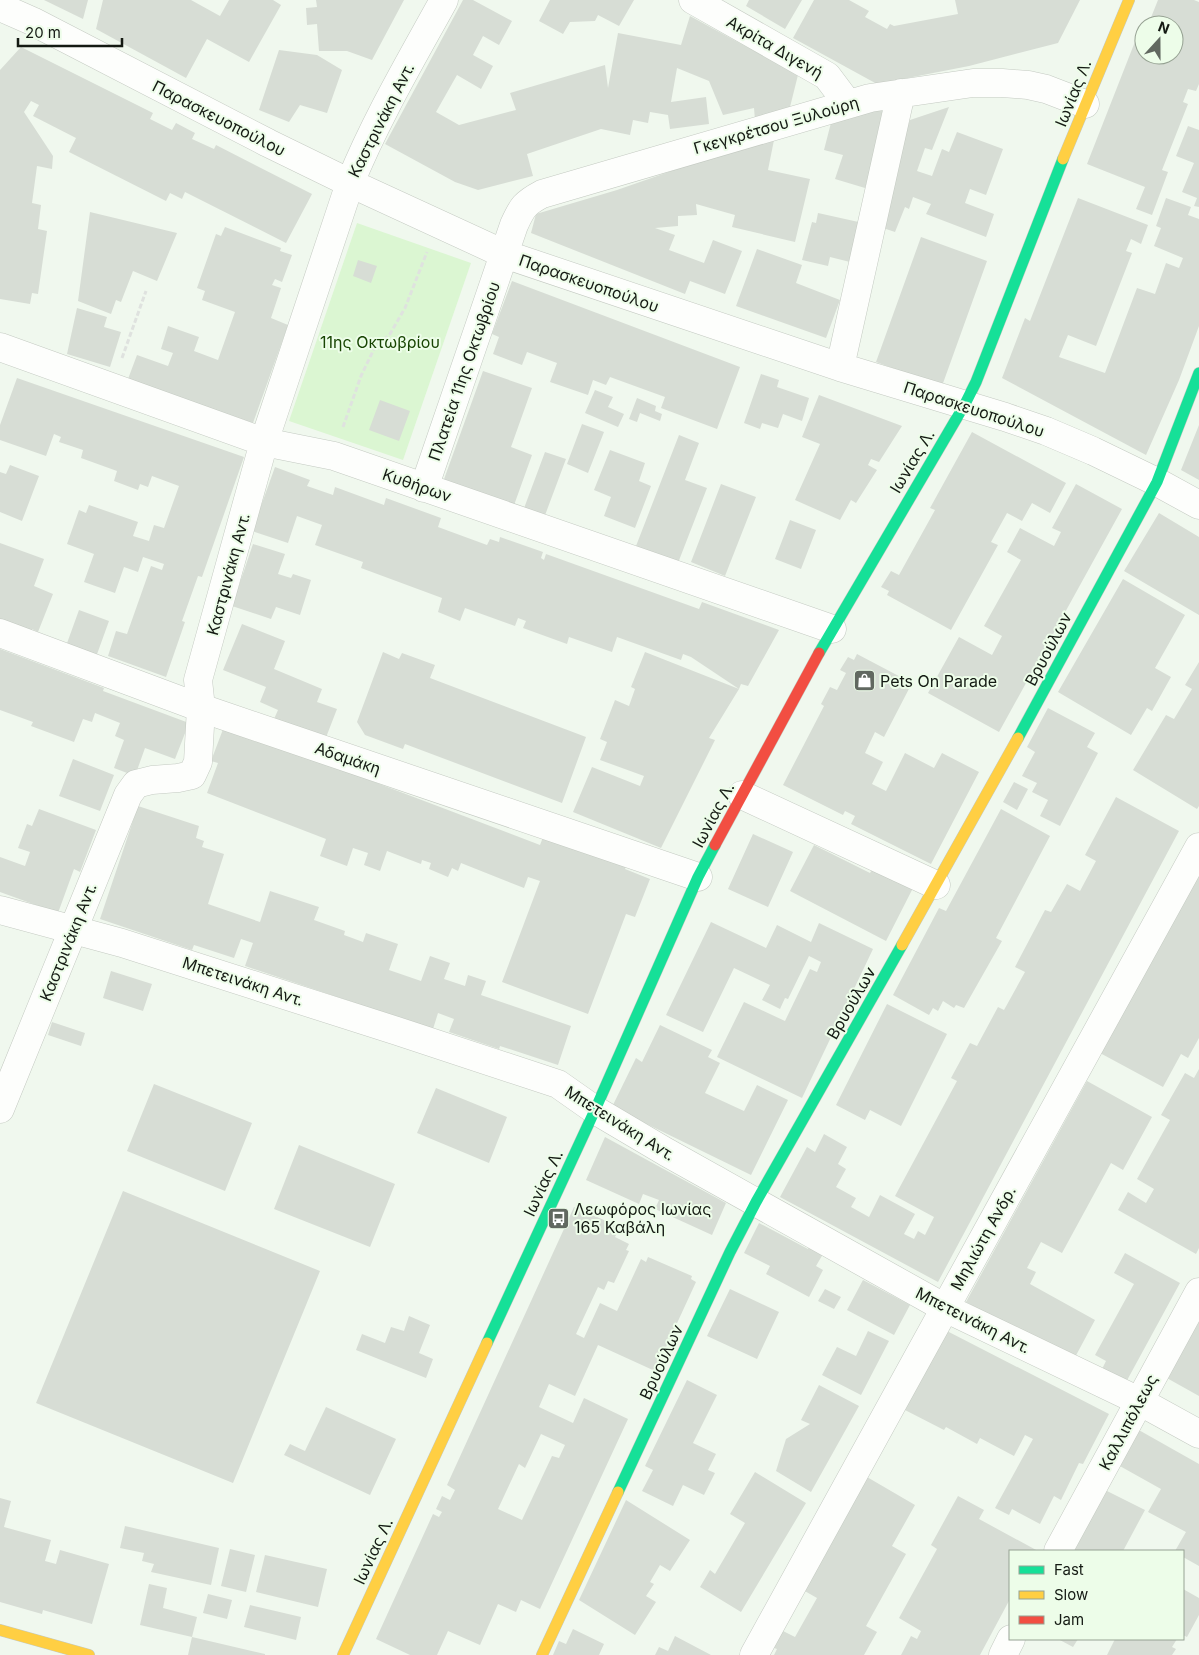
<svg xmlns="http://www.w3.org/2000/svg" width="1199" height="1655" viewBox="0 0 1199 1655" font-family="Inter,sans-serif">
<rect width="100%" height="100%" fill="#f0f8ee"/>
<path fill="#dbf6d2" d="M357,223L471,263L403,460L289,421Z"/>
<path fill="#d7ddd5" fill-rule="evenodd" d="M44,0H88L83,19Z
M103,0H191L220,16L229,0H273L281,5L249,62L207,39L186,78L96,29Z
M316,0H404L372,60L347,51H319L317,24L307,25L306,8L317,7Z
M463,0H473L512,21L499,45L483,36L473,55L493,66L481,89L457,75L436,112L459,125L516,110L510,93L605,65L608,88L618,33L681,45L690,16L798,75L789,111L755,120L754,108L723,115L709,81L677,68L671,102L706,97L709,124L670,129L668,115L650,112L648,123L633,120L630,135L601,129L527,154L533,176L478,190L455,182L385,144Z
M550,0H634L619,26L598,15L595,21L570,22L563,34L539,21Z
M749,0H802L785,29L746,6Z
M814,0H849L869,11L865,17L887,29L890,24L894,26L958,14L955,0H1080L1058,43L969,66L877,84L793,38Z
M1158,0H1194L1199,2V84L1196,91L1188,89L1183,102L1188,104L1162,170L1168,172L1152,215L1136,209L1145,187L1087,164L1138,34L1144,36V55H1174V25H1148Z
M21,47L153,113L150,119L172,130L176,123L195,133L192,139L214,149L216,145L312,194L286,243L185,192L182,199L170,193L166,201L69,152L76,138L33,116L39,105L31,101L24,112L53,156L52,169L37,166L32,203L41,205L38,229L47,231L38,294L32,293L30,304L0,299V70Z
M279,50L317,55L342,70L327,113L300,105L289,122L259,110Z
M949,107L932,150L925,148L917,171L932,176L942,149L949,152L957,132L1003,149L986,195L970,189L965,203L994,214L986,237L926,214L931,204L913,197L909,209L905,207L895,232L877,226L910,120Z
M863,108L888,111L865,188L835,179L843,155L824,150L833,115Z
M1188,126L1199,130V207L1194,206L1197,198L1182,192L1194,163L1176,156Z
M775,135L768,170L810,179L795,242L732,227L735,215L696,204L697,215L678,216V226L655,228L675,235L669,250L704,263L713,240L742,251L725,294L690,281L685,294L531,233L536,214L617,190Z
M1078,198L1148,225L1141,244L1131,239L1126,251L1132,253L1096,346L1068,335L1059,357L1105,373L1137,288L1155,294L1166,263L1179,268L1183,258L1154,246L1161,228L1156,226L1166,198L1191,207L1188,215L1199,219V326L1179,380L1146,455L1002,378L1025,318L1030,321Z
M90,212L177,233L157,281L133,271L121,302L116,300L111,314L78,301Z
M818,213L863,223L854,263L830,257L828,266L802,260L812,222L816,223Z
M225,227L281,248L280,251L292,255L282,282L275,279L272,285L281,288L271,318L288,325L253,423L128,379L137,355L168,366L173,353L161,349L168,326L199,337L194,351L218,360L235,312L202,300L205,291L197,288L216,234L221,236Z
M921,237L987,261L942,386L876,362Z
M757,249L802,265L796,283L840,300L826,338L736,306Z
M358,260L377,266L371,283L353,276Z
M512,281L740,367L717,429L661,408L665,397L610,377L606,385L593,380L588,395L550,382L557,363L527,352L522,365L493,354L499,337L492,334Z
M77,308L107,317L104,327L121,332L110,367L67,354Z
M483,371L532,388L511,447L532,455L513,508L443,482Z
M761,374L779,380L777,387L809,398L802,421L783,414L778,428L762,423L760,429L744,423Z
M17,378L244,457L202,577L198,576L182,621L185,622L166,677L108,656L116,631L127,634L151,566L162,570L164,564L143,557L138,572L124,567L115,593L84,582L94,554L67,544L79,510L86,513L89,505L138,522L133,536L149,541L154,525L164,528L179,486L152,476L148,487L140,484L138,490L114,481L117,471L81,458L83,450L59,442L61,437L54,434L46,456L0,440V425Z
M595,390L613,397L608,407L624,414L618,427L585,413Z
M819,395L902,426L879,462L871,459L868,465L877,470L856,503L851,500L840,520L795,500L820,444L802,437Z
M637,398L656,406L655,411L662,414L660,421L640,413L637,422L629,419Z
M380,400L410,411L399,441L369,430Z
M582,424L604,432L588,473L567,464Z
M1199,425V480L1181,470Z
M972,432L1066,483L1050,513L1032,503L1022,521L1007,513L991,542L998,545L951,630L887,595L889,591L881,587L891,571L899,575L935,510L930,508Z
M679,435L699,443L685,480L707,488L678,563L636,546Z
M610,450L645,463L639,481L651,486L635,528L604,516L611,497L594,490Z
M545,452L566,459L544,518L523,511Z
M10,465L39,476L22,521L0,512V472L6,474Z
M275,467L310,480L307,486L333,495L335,487L384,505L386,498L441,518L438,527L487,545L490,539L499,542L500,537L543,552L541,558L544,560L546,554L699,609L702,602L779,630L748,686L741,684L739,689L709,738L715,740L661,848L573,812L592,767L640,786L644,776L600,760L607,742L600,739L615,700L629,706L635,689L631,687L645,652L739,689L691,657L683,654L681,660L617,637L612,652L569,637L567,644L523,628L526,621L518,618L515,626L465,608L460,621L438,612L442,598L361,568L363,562L315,545L322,525L297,516L288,543L252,531Z
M721,484L756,497L725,576L691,562Z
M1076,484L1122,509L999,732L928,693L959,637L992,655L1002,636L984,626L1021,560L1007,552L1020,528L1054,546L1061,532L1052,528Z
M1159,513L1199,537V615L1124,571Z
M790,520L816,530L801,569L775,559Z
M0,543L44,559L34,586L53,594L38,632L32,629L30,635L0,624Z
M253,544L285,554L278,574L291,578L293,574L311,580L300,615L276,607L271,619L232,606Z
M1123,579L1185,615L1155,668L1171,677L1152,711L1147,708L1131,735L1058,692Z
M79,610L109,621L96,657L66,646Z
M242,624L285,641L274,669L322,689L317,702L337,709L325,740L274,719L278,710L260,702L266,687L223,670Z
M0,649L104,688L103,691L189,723L175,759L145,748L135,776L114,768L124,740L115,736L120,723L95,713L92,722L83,719L74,742L31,726L33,722L0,710Z
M383,652L399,659L402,653L435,665L430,678L586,737L562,803L405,744L403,749L365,735L357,722Z
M857,654L912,683L884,737L875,732L865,753L883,762L872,784L886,791L905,753L934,768L942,753L979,772L931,864L851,824L855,816L845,811L843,815L783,785L824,706L821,704L830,687L837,690L846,673L840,670L848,657L854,660Z
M1199,662V806L1197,809L1133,770L1166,715L1174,719L1192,689L1185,685Z
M1048,708L1095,733L1087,747L1098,753L1060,826L1040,816L1048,800L1032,792L1037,783L1022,776L1035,752L1027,747Z
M225,724L233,733L257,742L259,736L274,744L540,845L545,832L627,863L625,869L650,879L635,917L626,914L588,1014L502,982L540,881L528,877L524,888L461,863L458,871L452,868L448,877L429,869L431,863L422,860L421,864L387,851L380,871L364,865L368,853L353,848L347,866L320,856L326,839L207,793L218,763L211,761Z
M73,759L114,775L100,811L59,796Z
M1014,782L1028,789L1017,810L1003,802Z
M1116,797L1179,831L938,1282L780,1197L807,1147L815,1152L824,1134L847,1147L838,1164L846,1169L836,1187L856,1198L851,1207L869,1217L880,1195L915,1214L904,1234L914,1239L918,1231L925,1235L934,1217L895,1196L957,1081L951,1078L970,1043L977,1046L998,1007L1004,1010L1025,972L1015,967L1045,910L1051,912L1067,884L1080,891L1096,861L1085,855Z
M138,806L199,826L196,838L204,841L202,847L224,854L208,904L260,922L270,891L319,907L314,920L345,931L344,935L363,942L366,933L398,944L389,970L421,981L430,956L450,963L444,979L465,986L468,975L486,981L481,995L571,1026L558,1065L500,1046L499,1049L449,1032L454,1019L438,1013L433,1029L245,966L253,943L241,939L234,958L194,945L192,950L100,919Z
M39,809L96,830L80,872L74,869L58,913L0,892V857L25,866L30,852L18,848L27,824L32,826Z
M1001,809L1050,836L996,938L1002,941L964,1008L956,1005L954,1008L943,1001L938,1011L933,1008L929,1015L893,995L939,908L946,911Z
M753,834L793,852L768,907L728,889Z
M814,845L870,873L873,868L913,888L886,941L790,891Z
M1199,872V1038L1188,1058L1181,1054L1163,1087L1100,1053Z
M711,922L766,948L777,925L811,942L819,923L873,949L802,1098L717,1057L744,1002L785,1021L810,969L817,972L821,962L809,956L788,999L785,998L780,1009L762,1000L770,985L734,968L703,1032L666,1015Z
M111,971L152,984L143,1011L103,998Z
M887,1004L947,1034L901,1126L870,1110L865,1120L836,1105Z
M52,1022L85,1033L81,1046L48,1035Z
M660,1025L712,1050L708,1057L720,1063L705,1093L744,1111L757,1085L788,1100L751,1175L612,1107L636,1058L642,1062Z
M1199,1069V1248L1196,1254L1118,1210L1128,1192L1146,1203L1154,1189L1137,1179L1170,1120L1161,1115L1185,1073L1194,1078Z
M1087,1081L1152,1117L1123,1170L1111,1163L1062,1253L1041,1242L1027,1268L1036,1272L1030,1284L1095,1320L1073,1361L966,1302Z
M154,1084L252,1123L225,1191L127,1151Z
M436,1088L507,1117L489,1163L417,1133Z
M605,1137L726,1203L712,1235L655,1209L659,1200L643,1194L639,1204L586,1180Z
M299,1145L395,1184L370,1247L274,1209Z
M123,1191L320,1271L233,1483L36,1403Z
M574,1207L620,1227L615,1237L629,1244L626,1250L629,1251L614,1283L608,1281L604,1290L598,1287L576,1334L584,1338L600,1303L617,1311L641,1259L646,1262L648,1257L692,1276L691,1279L696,1282L655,1371L598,1345L575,1396L549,1384L539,1407L573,1423L584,1398L628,1419L540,1609L521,1600L516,1612L498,1604L480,1645L448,1631L437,1655H410L376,1639L433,1514L439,1517L442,1512L436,1509L442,1496L450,1500L455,1490L447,1485ZM541,1434L565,1445L559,1458L552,1456L522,1520L498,1509L519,1464L525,1468Z
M759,1223L808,1249L809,1246L823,1254L816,1266L823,1270L809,1297L766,1274L770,1266L744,1253Z
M1125,1253L1180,1283L1125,1384L1101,1371L1106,1361L1095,1355L1134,1284L1114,1273Z
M863,1280L910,1305L894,1335L847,1310Z
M730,1289L779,1312L757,1359L707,1336Z
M825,1289L841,1297L834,1309L818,1301Z
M409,1316L430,1325L419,1353L433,1359L426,1378L356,1350L362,1334L385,1343L391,1327L404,1331Z
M1199,1318V1396L1165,1377Z
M945,1330L1109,1414L1083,1464L1079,1463L1061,1500L1054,1496L1040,1524L1012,1509L1009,1515L995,1508L1033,1439L1025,1435L1014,1456L980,1438L977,1444L946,1427L944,1430L903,1409Z
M868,1331L889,1341L861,1395L822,1375L837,1347L856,1356Z
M687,1380L717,1395L693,1443L716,1454L708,1470L715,1473L704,1495L683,1485L673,1506L642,1491L653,1470L645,1466Z
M819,1385L859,1406L811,1492L776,1471L786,1439L810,1424L801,1420Z
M326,1407L396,1439L370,1495L284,1455L290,1444L305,1451Z
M1137,1429L1199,1464V1566L1183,1557V1551H1175L1186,1532L1148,1512L1161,1489L1118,1465Z
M755,1472L806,1503L741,1612L700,1587L710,1570L715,1574L745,1523L730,1514Z
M867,1477L915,1505L892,1546L906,1554L866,1626L877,1632L864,1655H774L777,1649L771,1647L781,1630L795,1637L817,1598L803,1590Z
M1105,1490L1145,1510L1123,1551H1073Z
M958,1496L984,1510L979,1519L1038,1551H1010V1599L980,1655H901L911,1636L917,1639L921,1631L899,1618L937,1549L931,1545Z
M0,1498L11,1501L4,1527L51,1540L45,1561L56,1564L60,1550L109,1564L92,1624L43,1610L42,1614L0,1602Z
M626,1500L690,1540L670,1571L660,1565L650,1582L654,1584L646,1596L656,1602L635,1635L579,1600Z
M125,1526L219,1548L211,1585L151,1572L154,1564L142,1561L144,1553L120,1548Z
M230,1549L255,1555L246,1592L221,1586Z
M265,1555L327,1569L318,1607L256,1592Z
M149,1584L167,1588L163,1608L197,1617L192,1637L140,1625Z
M1183,1589L1199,1598V1615L1187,1637L1183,1635Z
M208,1594L232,1600L227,1619L203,1613Z
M250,1605L301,1617L296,1640L244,1627Z
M573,1629L604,1644L599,1655H553L559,1641L566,1644Z
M675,1636L711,1655H655L659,1647L668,1651Z
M192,1637L265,1654V1655H188Z
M1058,1639H1078L1073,1647Z
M1115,1639H1177L1172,1647L1176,1649L1172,1655H1107Z"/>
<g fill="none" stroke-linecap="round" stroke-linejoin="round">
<defs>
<path id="street" d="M693,0L827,76L848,104
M0,7L32,21L268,143L350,183L504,254L840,367L1005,417L1046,431L1093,451L1157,482L1199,505
M0,347L264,442L334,456L832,629
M840,367L901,93
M424,488L514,225C522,207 525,203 542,194L870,98L973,83H1002L1028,85L1046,89L1085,104
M0,633L201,708L698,877
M742,795L936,885
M0,910L122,943L397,1031L558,1084L595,1110L666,1152L945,1308L1139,1401L1199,1434
M0,1109L128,795L136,784L152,780L178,778L192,775L198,762L201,708L198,680L264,442L350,183C376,119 411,60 444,0
M1058,1551L1199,1292
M754,1655L1199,847
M1003,1655L1011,1639"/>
<path id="fast" d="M819,653L965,404L976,382L1063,159
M1018,738L1157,482L1199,373
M487,1343L595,1110L698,877L715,845
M618,1492L730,1252L756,1202L902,945"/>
<path id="slow" d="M1063,159L1129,0
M902,945L1018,738
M0,1630L89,1655
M343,1655L487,1343
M542,1655L618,1492"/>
<path id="jam" d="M715,845L819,653"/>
</defs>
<use href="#street" stroke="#c4cac2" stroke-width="29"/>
<use href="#fast" stroke="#c4cac2" stroke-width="12"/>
<use href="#slow" stroke="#c4cac2" stroke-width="12"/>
<use href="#jam" stroke="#c4cac2" stroke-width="12"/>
<path stroke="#dfe2df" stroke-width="3" stroke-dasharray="5 2.5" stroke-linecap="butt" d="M122,358L146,291
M343,427L361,376L374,349L390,334L405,308L427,252"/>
<use href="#street" stroke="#fdfefc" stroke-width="28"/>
<use href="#fast" stroke="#16e098" stroke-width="11"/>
<use href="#slow" stroke="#ffcf43" stroke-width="11"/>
<use href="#jam" stroke="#f24e42" stroke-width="11"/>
</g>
<defs>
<symbol id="shop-square" viewBox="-11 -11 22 22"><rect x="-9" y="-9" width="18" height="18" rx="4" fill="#616860" stroke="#edfde9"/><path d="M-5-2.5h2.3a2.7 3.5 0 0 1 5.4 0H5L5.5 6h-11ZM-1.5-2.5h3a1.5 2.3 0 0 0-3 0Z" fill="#fff"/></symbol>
<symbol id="bus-square" viewBox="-11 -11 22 22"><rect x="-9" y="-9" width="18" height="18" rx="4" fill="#616860" stroke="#edfde9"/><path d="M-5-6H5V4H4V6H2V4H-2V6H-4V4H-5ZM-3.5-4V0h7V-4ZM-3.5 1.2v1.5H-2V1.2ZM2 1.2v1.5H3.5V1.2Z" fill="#fff"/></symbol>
</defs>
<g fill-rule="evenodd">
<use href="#shop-square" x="852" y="668" width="25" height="25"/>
<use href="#bus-square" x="546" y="1206" width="25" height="25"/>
</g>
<g text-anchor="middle" stroke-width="4" stroke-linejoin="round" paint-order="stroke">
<g font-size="16" fill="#141a13" stroke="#edfde9">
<text transform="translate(775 47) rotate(30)" y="6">Ακρίτα Διγενή</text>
<text transform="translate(1073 93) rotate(-68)" y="6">Ιωνίας Λ.</text>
<text transform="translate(219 118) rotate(27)" y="6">Παρασκευοπούλου</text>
<text transform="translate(381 120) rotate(-63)" y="6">Καστρινάκη Αντ.</text>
<text transform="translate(776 125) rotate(-16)" y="6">Γκεγκρέτσου Ξυλούρη</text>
<text transform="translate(589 283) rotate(19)" y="6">Παρασκευοπούλου</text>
<text transform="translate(464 371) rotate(-71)" y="6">Πλατεία 11ης Οκτωβρίου</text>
<text transform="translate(974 409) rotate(18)" y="6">Παρασκευοπούλου</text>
<text transform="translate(912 461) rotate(-59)" y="6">Ιωνίας Λ.</text>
<text transform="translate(417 485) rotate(19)" y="6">Κυθήρων</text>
<text transform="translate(228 574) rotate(-75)" y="6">Καστρινάκη Αντ.</text>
<text transform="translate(1048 649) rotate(-62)" y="6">Βρυούλων</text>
<text transform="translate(348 758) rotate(19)" y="6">Αδαμάκη</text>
<text transform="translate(713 815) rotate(-62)" y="6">Ιωνίας Λ.</text>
<text transform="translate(68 942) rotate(-68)" y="6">Καστρινάκη Αντ.</text>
<text transform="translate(243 981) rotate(18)" y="6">Μπετεινάκη Αντ.</text>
<text transform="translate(851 1003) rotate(-60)" y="6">Βρυούλων</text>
<text transform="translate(620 1123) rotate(32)" y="6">Μπετεινάκη Αντ.</text>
<text transform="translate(543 1183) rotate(-65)" y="6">Ιωνίας Λ.</text>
<text transform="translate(983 1238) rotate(-61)" y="6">Μηλιώτη Ανδρ.</text>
<text transform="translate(973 1320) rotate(27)" y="6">Μπετεινάκη Αντ.</text>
<text transform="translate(661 1362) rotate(-65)" y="6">Βρυούλων</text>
<text transform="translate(1128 1422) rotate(-62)" y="6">Καλλιπόλεως</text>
<text transform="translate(373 1551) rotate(-65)" y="6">Ιωνίας Λ.</text>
</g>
<g font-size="16" fill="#184503" stroke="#edfde9">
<text x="380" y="348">11ης Οκτωβρίου</text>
</g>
<g font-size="16" fill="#141a13" stroke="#edfde9" text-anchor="start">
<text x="880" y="687">Pets On Parade</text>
<text x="574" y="1215">Λεωφόρος Ιωνίας<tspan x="574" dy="18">165 Καβάλη</tspan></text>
</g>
</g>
<rect x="1009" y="1550" width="175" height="90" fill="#edfde9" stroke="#96a293"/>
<rect x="1019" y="1566" width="25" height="8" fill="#16e098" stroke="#96a293"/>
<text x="1054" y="1575" font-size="15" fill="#141a13">Fast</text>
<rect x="1019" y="1591" width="25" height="8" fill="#ffcf43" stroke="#96a293"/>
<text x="1054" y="1600" font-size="15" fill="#141a13">Slow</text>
<rect x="1019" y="1616" width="25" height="8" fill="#f24e42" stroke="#96a293"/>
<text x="1054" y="1625" font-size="15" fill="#141a13">Jam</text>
<g transform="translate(1159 40) rotate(21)"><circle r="24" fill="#edfde9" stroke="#96a293"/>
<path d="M0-4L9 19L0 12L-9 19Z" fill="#616860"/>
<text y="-8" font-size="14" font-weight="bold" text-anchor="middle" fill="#141a13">N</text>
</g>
<path d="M18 38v8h104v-8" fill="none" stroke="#141a13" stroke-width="2.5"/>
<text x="25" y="38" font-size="15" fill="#141a13" stroke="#edfde9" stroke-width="4" paint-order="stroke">20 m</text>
</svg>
